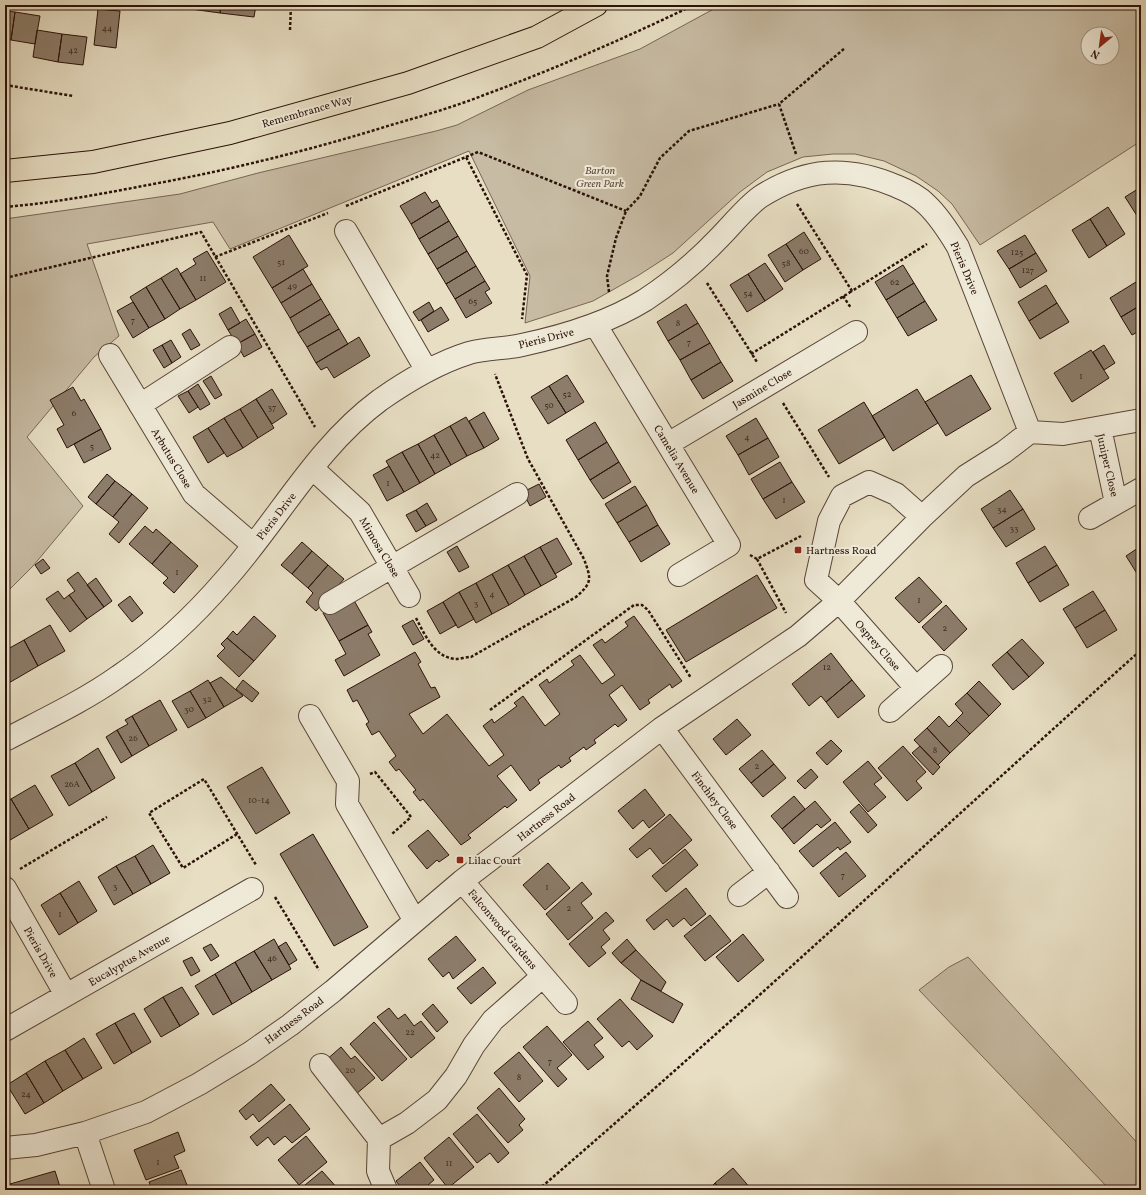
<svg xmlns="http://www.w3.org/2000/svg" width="1146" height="1195" viewBox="0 0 1146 1195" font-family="Vollkorn,serif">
<rect width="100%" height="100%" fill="#e7dec3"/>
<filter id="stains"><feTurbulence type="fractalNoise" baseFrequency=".005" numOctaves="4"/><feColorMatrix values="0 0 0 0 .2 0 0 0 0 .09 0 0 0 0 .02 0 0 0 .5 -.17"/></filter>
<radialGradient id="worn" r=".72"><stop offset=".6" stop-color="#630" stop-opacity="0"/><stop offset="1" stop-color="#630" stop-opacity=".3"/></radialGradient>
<path fill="#c7bba3" stroke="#786656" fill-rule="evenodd" d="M721,5H1141V141L980,245L952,204L938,191L916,176L884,161L855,154H833L803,157L767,172L740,192L673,253L639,275L593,301L525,323L530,276L469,151L230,249L213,222L87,244L119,336L94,357L27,437L83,506L33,566L5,594V219L180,194L258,173L436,131L457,125L528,90L640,49ZM1088,34H1112V58H1088Z
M968,957L1141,1147V1190H1110L919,990L949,967Z"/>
<path fill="#8c7c6a" stroke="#2a1209" d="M85,5H113L112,10L84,7Z
M161,5H191V9Z
M191,5H221L220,13L191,9Z
M221,5H256L254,17L220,13Z
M98,9L120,11L116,48L94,45Z
M5,11L15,12L11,40L5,39Z
M15,12L40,16L35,44L11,40Z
M37,30L62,34L58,62L33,57Z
M62,34L87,37L83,65L58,62Z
M1141,187V222L1125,197Z
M425,192L432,203L437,200L440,206L411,224L400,206Z
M440,206L449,221L419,239L411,224Z
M1108,207L1125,234L1107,246L1090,219Z
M1090,219L1107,246L1089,258L1072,230Z
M449,221L458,236L428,254L419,239Z
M804,232L821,259L803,270L786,244Z
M289,235L308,266L272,288L253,257Z
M1025,235L1036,253L1009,269L997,251Z
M458,236L467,251L437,269L428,254Z
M786,244L803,270L785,282L768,255Z
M207,251L226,282L196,300L180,274L196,264L193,259Z
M467,251L476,266L446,284L437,269Z
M1036,253L1047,271L1020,288L1009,269Z
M765,263L783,289L765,301L748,274Z
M903,265L914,283L886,300L875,282Z
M476,266L485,281L455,299L446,284Z
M177,268L196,300L180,309L161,278Z
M303,269L312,284L281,303L272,288Z
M748,274L765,301L747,312L730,285Z
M161,278L180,309L165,319L146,287Z
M485,281L490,289L485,292L492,303L466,318L455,299Z
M1136,282L1141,290V305L1121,317L1110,298Z
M914,283L925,301L897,318L886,300Z
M312,284L321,299L290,318L281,303Z
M1046,285L1057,303L1029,321L1018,302Z
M146,287L165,319L149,328L130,297Z
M321,299L330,314L298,333L290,318Z
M925,301L937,320L908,336L897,318Z
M133,302L149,328L133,338L117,311Z
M429,302L434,311L419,321L413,312Z
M1057,303L1069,322L1040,339L1029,321Z
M686,304L698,323L668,341L657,322Z
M1141,305V330L1132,335L1121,317Z
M231,307L240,323L228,330L219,314Z
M441,307L449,320L428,332L421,320Z
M330,314L339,329L307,347L298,333Z
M246,319L255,334L237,344L228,330Z
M698,323L710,343L680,360L668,341Z
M190,329L200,345L191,350L182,334Z
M339,329L348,344L316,363L307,347Z
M255,334L262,347L244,357L237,344Z
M359,337L370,356L334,378L327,367L321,370L316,363Z
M171,340L181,357L172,363L162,345Z
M710,343L721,362L691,380L680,360Z
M162,345L172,363L164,368L153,350Z
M1104,345L1115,363L1104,370L1093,352Z
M1091,350L1109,378L1072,402L1054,373Z
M721,362L733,381L703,399L691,380Z
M567,375L584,402L566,413L549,386Z
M971,375L991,409L946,436L925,402Z
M211,376L222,395L215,399L203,381Z
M198,384L210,404L200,410L188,391Z
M549,386L566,413L548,424L531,397Z
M73,387L81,401L84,399L101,429L67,448L57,429L64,425L50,400Z
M272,389L287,414L272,424L256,399Z
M917,389L938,423L893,451L872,416Z
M188,391L198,407L189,413L178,396Z
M256,399L274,428L258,438L240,409Z
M864,402L885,437L839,464L818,430Z
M240,409L258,438L243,448L224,418Z
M484,412L499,439L484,448L469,421Z
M466,417L484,448L467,456L450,426Z
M224,418L243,448L227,457L208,428Z
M756,418L768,438L738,455L726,436Z
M595,422L607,442L578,460L566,440Z
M450,426L467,456L451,465L434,435Z
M208,428L224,453L208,463L193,437Z
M101,429L111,449L84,463L74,444Z
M434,435L451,465L435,474L418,444Z
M768,438L779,457L749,475L738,455Z
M607,442L619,462L590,480L578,460Z
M418,444L435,474L420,483L402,452Z
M402,452L420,483L404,492L386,461Z
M619,462L631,482L603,499L590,480Z
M780,462L792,482L763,499L751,479Z
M389,466L404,492L387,501L373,475Z
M107,474L115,481L96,504L88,497Z
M115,481L132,494L113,517L96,504Z
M792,482L805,502L776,519L763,499Z
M539,484L546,497L530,506L523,492Z
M635,486L647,505L617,523L605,504Z
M1010,490L1023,509L993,528L981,509Z
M132,494L148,508L119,543L109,534L119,522L113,517Z
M427,503L437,520L426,526L416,510Z
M647,505L658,525L629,542L617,523Z
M1023,509L1035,529L1006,547L993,528Z
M416,510L426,526L416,532L406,515Z
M658,525L670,544L641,562L629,542Z
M145,526L153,533L156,529L171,542L152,564L129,544Z
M557,538L572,564L555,574L540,547Z
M171,542L198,566L174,593L163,583L168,578L152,564Z
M302,542L312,551L292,574L281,565Z
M457,546L469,567L459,572L447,552Z
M1045,546L1057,565L1028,583L1016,563Z
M1141,546V580L1126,556Z
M540,547L557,577L541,586L524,556Z
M312,551L328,565L308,588L292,574Z
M524,556L541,586L525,595L508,565Z
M43,559L50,568L41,574L35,565Z
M328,565L344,579L316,611L306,602L313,593L308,588Z
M508,565L525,595L509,605L492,574Z
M1057,565L1069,585L1040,602L1028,583Z
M78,572L104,607L87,619L69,595L75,591L67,580Z
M492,574L509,605L492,614L476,583Z
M757,575L777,608L686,662L666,630Z
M919,577L942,602L919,623L895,598Z
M96,578L112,601L104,607L87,585Z
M476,583L492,614L476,623L459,592Z
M58,591L64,599L69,595L87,619L70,632L46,599Z
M1093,591L1105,610L1075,628L1063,609Z
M459,592L474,619L458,628L443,602Z
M130,596L143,613L132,622L118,605Z
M352,597L368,625L339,641L323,613Z
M443,602L456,625L440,634L427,611Z
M946,605L967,629L944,651L922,627Z
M1105,610L1117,630L1087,648L1075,628Z
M254,616L276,636L254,661L227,638L233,631L237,635Z
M634,616L682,681L672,688L670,684L648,700L650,703L640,710L622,685L609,695L627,720L618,727L615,724L594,740L596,743L586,750L584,747L569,758L571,761L561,768L559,765L538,780L540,783L530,791L511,765L497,776L517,800L507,808L505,806L468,835L471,838L461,845L423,799L420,801L413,792L416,790L399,769L396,771L389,762L396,756L379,731L372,735L366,724L369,722L357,700L353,702L347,690L415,652L421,662L418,664L431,688L435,687L440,697L409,714L423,734L447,714L489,766L504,755L483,726L492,719L494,723L517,706L514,703L523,696L545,726L560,714L539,685L547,679L549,683L574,665L571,661L580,655L602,684L615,675L593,645L602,639L605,643L628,626L625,622Z
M413,620L424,639L413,645L402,626Z
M50,625L65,651L38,666L24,640Z
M368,625L372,632L368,634L380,655L344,676L335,660L346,654L339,641Z
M227,638L254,661L239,677L217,656L225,648L221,644Z
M1022,639L1044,663L1029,677L1007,652Z
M24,640L38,666L7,684L5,681V648L6,650Z
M1007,652L1029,677L1013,690L992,665Z
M831,653L852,680L826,702L821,696L809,706L792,684Z
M221,677L243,696L224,707L210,683Z
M208,680L224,707L206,718L190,691Z
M243,680L259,693L252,702L236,689Z
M852,680L865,696L838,718L826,702Z
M979,681L1001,704L989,716L967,693Z
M190,691L206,718L188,728L172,701Z
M967,693L989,716L970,734L956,720L963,713L955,704Z
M160,700L177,730L149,746L132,716Z
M132,716L149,746L132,756L117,730L128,724L125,720Z
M939,716L949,727L956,720L970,734L950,753L927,728Z
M737,719L751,735L726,755L713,739Z
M927,728L950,753L938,765L914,740Z
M117,730L132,756L121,763L106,737Z
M831,740L842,751L827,765L816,753Z
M903,746L926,772L916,781L922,788L907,801L878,768Z
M920,746L940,767L933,775L912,753Z
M98,748L115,778L92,792L75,763Z
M762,750L774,764L751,783L739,769Z
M868,761L882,778L874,784L886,797L868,812L843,782Z
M75,763L92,792L69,806L51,776Z
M774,764L786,778L763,797L751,783Z
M262,767L290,813L256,834L227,787Z
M811,769L818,777L805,789L797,781Z
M35,785L53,815L29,829L11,799Z
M645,789L665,815L649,828L643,820L633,829L618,811Z
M794,796L805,809L782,829L771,816Z
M11,799L29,829L5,843V803Z
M815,801L831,820L821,828L817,824L794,844L782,829Z
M859,804L877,825L868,833L850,812Z
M670,814L692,840L663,864L650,848L637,858L629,849Z
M835,822L851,842L840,850L838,847L813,867L799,851Z
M428,830L449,855L439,862L437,860L427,869L408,846Z
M313,834L368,927L334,946L280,854Z
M153,845L170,873L151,884L135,856Z
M685,849L698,865L666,892L652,876Z
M846,852L866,876L839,897L820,873Z
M135,856L151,884L133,894L116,866Z
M548,863L570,888L545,910L523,885Z
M116,866L133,894L114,905L98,877Z
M79,881L97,911L78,923L60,893Z
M582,882L592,894L581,903L593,918L568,940L546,914Z
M686,888L706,914L691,926L684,918L673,927L667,919L654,930L646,920Z
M60,893L78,923L59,935L41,905Z
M606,912L614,921L603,930L610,939L601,947L606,953L589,967L569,944Z
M710,915L731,941L705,961L684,936Z
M743,934L764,960L738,982L716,957Z
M456,936L476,960L453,979L449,972L443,977L428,959Z
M274,939L291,969L272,980L254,951Z
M627,939L636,950L621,963L612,953Z
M286,942L297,960L289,965L278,947Z
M211,944L219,956L211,961L203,948Z
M636,950L666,982L661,991L641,980L621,963Z
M254,951L272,980L252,992L235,962Z
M192,957L200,971L191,976L183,961Z
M235,962L252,992L232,1004L215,974Z
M483,967L496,983L471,1004L457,988Z
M215,974L232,1004L213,1015L195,986Z
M641,980L683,1004L673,1023L631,999Z
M182,987L199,1014L180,1026L163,997Z
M163,997L180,1026L161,1037L144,1009Z
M620,999L653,1036L637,1050L629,1041L622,1047L597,1019Z
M433,1004L448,1022L437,1032L422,1014Z
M389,1008L398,1019L405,1014L414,1026L421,1021L435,1038L411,1058L377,1017Z
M134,1013L151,1042L132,1053L115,1023Z
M588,1021L603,1038L594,1045L604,1057L588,1070L563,1042Z
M374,1022L407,1059L382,1081L350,1044Z
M115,1023L132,1053L114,1064L96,1034Z
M547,1026L572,1055L557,1068L567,1079L558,1087L523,1047Z
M84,1038L102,1068L83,1079L65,1050Z
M341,1047L351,1059L355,1056L375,1078L355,1095L325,1061Z
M65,1050L83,1079L63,1091L45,1061Z
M519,1052L543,1081L519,1102L494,1073Z
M45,1061L63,1091L44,1103L26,1073Z
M26,1073L44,1103L25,1114L7,1085Z
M271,1084L285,1100L259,1122L253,1114L246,1120L239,1111Z
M499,1088L525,1119L519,1125L523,1130L508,1143L477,1108Z
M290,1104L310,1129L292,1143L285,1136L274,1145L268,1137L257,1146L250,1137Z
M477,1114L509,1153L498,1163L490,1153L477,1163L453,1134Z
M178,1132L185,1151L174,1156L179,1168L146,1180L134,1150Z
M306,1136L327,1162L299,1185L278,1160Z
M449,1137L474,1167L448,1188L424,1158Z
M420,1162L434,1180L428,1185L432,1190H403L396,1181Z
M733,1168L752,1190H721L715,1183Z
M181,1170L189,1190H152L149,1182Z
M55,1171L61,1190H12L10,1184Z
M322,1171L339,1190H299Z
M715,1183L721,1190H699L704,1186L708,1190Z"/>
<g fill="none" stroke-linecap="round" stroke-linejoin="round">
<defs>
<path id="minor" d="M346,231L427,371
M595,324L729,545L679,575
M110,355L194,494L253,545
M140,405L230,347
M1100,428L1116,503
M1030,432L1063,434L1141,420
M668,444L856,332
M312,468L360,512L409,596
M1090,518L1141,489
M330,603L517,494
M916,688L839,601L816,580L829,521L842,496L869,482L896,494L922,517
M890,711L941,666
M310,716L348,781L347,804L415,921
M662,728L787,897
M5,740C43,720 84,701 119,676C159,649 194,616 225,580C278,521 315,448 380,400C407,381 437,363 469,353C487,348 505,349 522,345C564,336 608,323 645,300C671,283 696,262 718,239C730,227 747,206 760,197C805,168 847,165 896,186C906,190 918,196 926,204C939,216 949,232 958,247L1030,432
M462,881L566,1003
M5,888L66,995
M739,895L769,872
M5,1030L252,889
M321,1065L379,1139L378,1171L386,1190
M85,1133L104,1190
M379,1139L407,1123L437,1100L456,1076L474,1045L493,1020L543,976
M5,1148L36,1145L85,1133L146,1112L199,1084L250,1053L290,1025L333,991L462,881L662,728L798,636L839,601L922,517L966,476L1004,452L1030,432"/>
<path id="highway" d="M5,171L93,162L230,133L408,83L537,37L596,5"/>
</defs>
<use href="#minor" stroke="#594538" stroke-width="24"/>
<use href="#highway" stroke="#2a1209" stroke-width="24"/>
<path stroke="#2a1209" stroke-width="2.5" stroke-dasharray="3 2" stroke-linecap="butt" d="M290,30L291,5
M5,85L73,96
M796,154L779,104L845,48
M466,157L478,152L626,211
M797,204L852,291L927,244
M346,206L466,157L527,275L522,319
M5,207C53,203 101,194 148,185C230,170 311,150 391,125C422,116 454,107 484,95C555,69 625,38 694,5
M215,257L328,213
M5,278L201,232L315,427
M707,283L757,362
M609,292L607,276L616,238L626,211L640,196L660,158L689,131L779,104
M843,296L851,308
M751,354L852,291
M783,403L829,477
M750,555L757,559L801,536
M757,559L786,613
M416,618C425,635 434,657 455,659C460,659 466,657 471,657L576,597C593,582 591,579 584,559L528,459L495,374
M490,710L634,605H642L648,610L691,678
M370,774L375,772L411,817L392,834
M237,834L183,868L149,813L204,779L256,865
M20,869L107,817
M275,897L319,970
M538,1190C743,1014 940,830 1141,650"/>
<use href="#minor" stroke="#efead8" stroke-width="22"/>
<use href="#highway" stroke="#e7dec3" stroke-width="22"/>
</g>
<g fill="#8f2418" stroke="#efead8" stroke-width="1.5">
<rect x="794" y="546" width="8" height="8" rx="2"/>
<rect x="456" y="856" width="8" height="8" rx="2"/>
</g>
<g text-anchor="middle" stroke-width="4" stroke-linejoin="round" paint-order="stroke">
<g font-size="9" fill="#422c21">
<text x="107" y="31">44</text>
<text x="73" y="53">42</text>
<text x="804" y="254">60</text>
<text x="1017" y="255">125</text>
<text x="281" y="265">51</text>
<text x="786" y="266">58</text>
<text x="1028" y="273">127</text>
<text x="203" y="281">11</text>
<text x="895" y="285">62</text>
<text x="292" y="289">49</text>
<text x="748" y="296">54</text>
<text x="473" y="304">65</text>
<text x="133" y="323">7</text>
<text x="678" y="326">8</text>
<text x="689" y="345">7</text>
<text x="1081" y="379">1</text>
<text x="567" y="397">52</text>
<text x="549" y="408">50</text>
<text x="272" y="410">37</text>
<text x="74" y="416">6</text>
<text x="747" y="440">4</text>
<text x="92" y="449">5</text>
<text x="435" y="458">42</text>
<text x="388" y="486">1</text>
<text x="784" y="503">1</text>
<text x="1002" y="512">34</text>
<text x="1014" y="531">33</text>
<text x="177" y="575">1</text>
<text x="492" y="597">4</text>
<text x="919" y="603">1</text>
<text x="476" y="606">3</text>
<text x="945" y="631">2</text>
<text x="827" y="670">12</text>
<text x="207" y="702">32</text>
<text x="189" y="712">30</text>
<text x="133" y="741">26</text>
<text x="935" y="753">8</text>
<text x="757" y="769">2</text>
<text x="72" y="787">26A</text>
<text x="259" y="803">10-14</text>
<text x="843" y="878">7</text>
<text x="115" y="889">3</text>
<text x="547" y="890">1</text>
<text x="569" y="911">2</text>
<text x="60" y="917">1</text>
<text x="272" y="961">46</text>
<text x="410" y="1035">22</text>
<text x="550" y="1064">7</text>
<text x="350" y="1073">20</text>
<text x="519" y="1080">8</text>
<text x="26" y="1097">24</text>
<text x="158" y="1165">1</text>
<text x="449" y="1166">11</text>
</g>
<g font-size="11" fill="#2a1209" stroke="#efead8">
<text transform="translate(307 111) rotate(-16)" y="4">Remembrance Way</text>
<text transform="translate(965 268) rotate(67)" y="4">Pieris Drive</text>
<text transform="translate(546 338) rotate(-14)" y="4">Pieris Drive</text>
<text transform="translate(762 388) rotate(-31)" y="4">Jasmine Close</text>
<text transform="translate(172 458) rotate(59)" y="4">Arbutus Close</text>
<text transform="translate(677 459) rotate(59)" y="4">Camelia Avenue</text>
<text transform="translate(1108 465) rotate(77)" y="4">Juniper Close</text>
<text transform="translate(276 516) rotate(-52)" y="4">Pieris Drive</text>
<text transform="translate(380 547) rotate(59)" y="4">Mimosa Close</text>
<text transform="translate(878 645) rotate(49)" y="4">Osprey Close</text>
<text transform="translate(715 800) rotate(53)" y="4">Finchley Close</text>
<text transform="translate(546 817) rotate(-38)" y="4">Hartness Road</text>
<text transform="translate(503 929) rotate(50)" y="4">Falconwood Gardens</text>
<text transform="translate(41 952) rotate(60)" y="4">Pieris Drive</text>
<text transform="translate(129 960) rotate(-30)" y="4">Eucalyptus Avenue</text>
<text transform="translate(294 1020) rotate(-37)" y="4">Hartness Road</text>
</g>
<g font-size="11" font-style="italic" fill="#614d3f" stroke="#efead8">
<text x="600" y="174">Barton<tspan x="600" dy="13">Green Park</tspan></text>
</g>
<g font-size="11" fill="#2a1209" stroke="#efead8" text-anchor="start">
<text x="806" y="554">Hartness Road</text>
<text x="468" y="864">Lilac Court</text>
</g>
</g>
<rect width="1146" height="1195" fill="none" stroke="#e7dec3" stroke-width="20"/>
<rect x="6" y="6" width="1134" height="1183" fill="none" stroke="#2a1209" stroke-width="2"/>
<rect x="10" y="10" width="1126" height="1175" fill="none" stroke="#2a1209"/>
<g transform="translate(1100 46) rotate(209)"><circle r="19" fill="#efead8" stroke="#a09485"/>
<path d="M0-3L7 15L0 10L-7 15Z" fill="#8f2418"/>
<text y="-6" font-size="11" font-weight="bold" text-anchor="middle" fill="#2a1209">N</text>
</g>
<rect width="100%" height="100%" filter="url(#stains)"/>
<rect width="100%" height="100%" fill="url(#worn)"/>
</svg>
